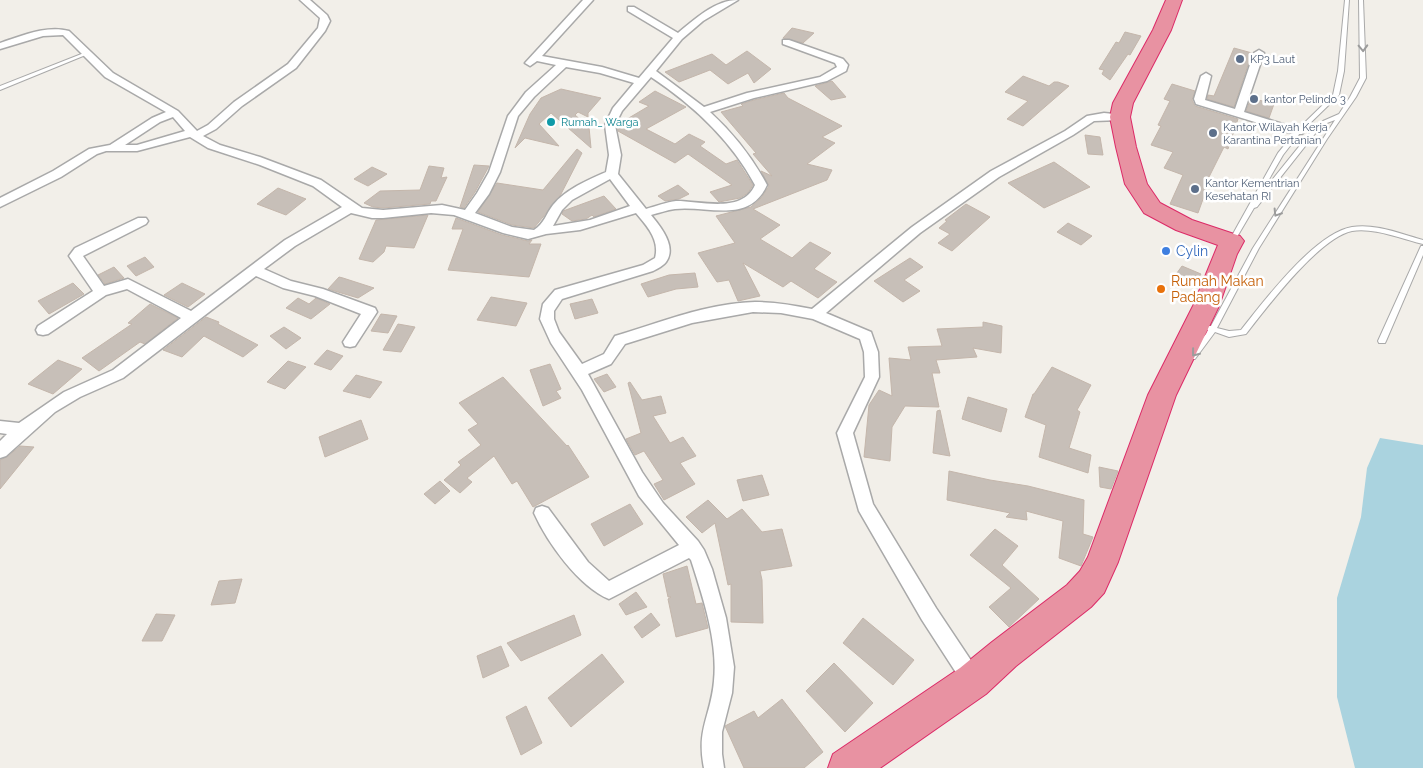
<svg xmlns="http://www.w3.org/2000/svg" width="1423" height="768" viewBox="0 0 1423 768" font-family="Raleway,sans-serif">
<rect width="100%" height="100%" fill="#f2efe9"/>
<path fill="#aad3df" d="M1380,438L1423,445V768H1355L1337,697V598L1361,517L1367,468Z"/>
<path fill="#c7bfb8" stroke="#c4b6ab" d="M792,28L814,33L803,43L783,38Z
M1125,32L1141,36L1130,55L1128,54L1110,80L1102,74L1104,70L1099,69L1116,42L1119,43Z
M1234,48L1252,53L1234,107L1207,99L1208,95L1214,96Z
M747,51L771,69L754,83L748,73L728,84L710,70L679,82L665,72L712,54L726,65Z
M1023,76L1049,86L1054,82H1058L1069,86L1023,126L1007,119L1028,101L1005,92Z
M832,81L846,97L831,100L815,86Z
M1172,84L1195,91L1192,100L1195,106L1238,119L1228,149L1224,147L1204,187L1207,188L1198,213L1170,204L1183,175L1164,168L1173,152L1151,145L1161,126L1158,125L1170,101L1164,99Z
M561,89L601,98L588,113V117L578,112L575,115L589,127L591,148L551,113L539,124L559,146L525,138L515,148L530,114L541,98Z
M655,91L686,107L646,129L675,144L689,134L705,142L700,146L726,164L737,160L753,185L748,193L740,198L719,202L710,192L732,185L688,154L675,163L618,131L617,125L649,106L639,102Z
M784,93L788,98L842,126L822,137L835,143L807,164L832,170L827,180L753,209L780,225L760,239L792,258L810,242L831,253L814,269L837,282L818,298L791,281L783,287L743,263L760,296L738,301L729,280L717,282L698,253L735,243L716,216L751,207L761,198L769,186L761,171L772,176L753,154L756,153L721,112L743,106L741,104L754,100Z
M1251,98L1274,104L1269,118L1246,111Z
M1085,135L1100,137L1103,155L1088,154Z
M577,149L582,153L560,196L534,228L512,225L478,212L497,183L543,190Z
M1054,162L1090,187L1044,208L1008,183Z
M474,165L489,166L475,192L464,208L460,207Z
M429,166L444,168L441,178L447,177L436,201H431L430,204L383,208L373,207L364,203L380,191L420,190Z
M372,167L387,174L368,186L354,179Z
M678,185L689,194L679,199L665,201L658,196Z
M278,188L306,199L286,215L257,204Z
M604,196L616,209L594,217L592,215L586,219L572,221L562,214L563,211Z
M966,204L990,217L952,251L938,243L950,234L939,228L947,221L945,220Z
M428,215L414,248L386,246L384,252L373,262L359,259L376,220Z
M456,218L502,235L528,241L532,240L529,244H541L529,277L448,270L463,229H452Z
M1068,223L1092,236L1081,245L1057,232Z
M145,257L154,267L136,276L127,266Z
M910,258L923,267L904,280L920,291L903,302L874,281Z
M1182,266L1201,274L1193,286L1174,277Z
M114,267L124,278L105,284L98,275Z
M695,273L698,287L676,289L648,297L641,284L669,275Z
M339,277L343,278L374,288L358,298L328,289Z
M73,283L84,294L49,314L38,301Z
M182,283L205,294L188,307L164,295Z
M491,297L527,303L516,326L477,320Z
M298,298L309,304L316,298L330,304L311,319L286,308Z
M592,299L598,313L575,319L570,304Z
M150,304L178,318L145,344L140,342L99,371L82,358L132,324L128,323Z
M381,314L397,316L388,333L371,331Z
M206,317L219,322L218,324L258,345L243,357L204,336L182,357L163,350Z
M983,322L1002,326L1001,353L973,348L977,357L936,360L940,373H932L939,407L905,406L892,427L890,461L864,457L869,405L879,390L892,396L889,358L911,360L908,347L942,346L937,329L983,327Z
M398,324L415,327L401,352L383,350Z
M284,327L301,338L286,349L270,336Z
M327,350L343,356L331,370L314,364Z
M58,360L82,369L53,394L28,384Z
M288,361L306,367L285,389L267,382Z
M550,364L561,389L556,391L561,398L543,406L530,370Z
M1052,367L1091,385L1077,410L1080,412L1069,448L1091,455L1088,473L1039,457L1046,425L1025,417L1033,394H1034Z
M607,374L616,387L604,392L594,379Z
M356,375L382,382L370,398L343,391Z
M503,377L567,446L568,445L589,477L533,507L517,481L512,484L494,456L467,478L472,482L460,493L444,480L461,465L458,462L481,445L468,430L478,424L459,403Z
M630,382L642,400L661,396L666,413L653,416L670,443L683,437L696,456L680,463L695,484L664,500L654,484L663,480L644,451L635,455L626,439L641,433L628,383Z
M968,397L1007,409L1001,432L962,419Z
M940,410L950,456L933,453L937,411Z
M361,420L368,439L325,457L319,437Z
M20,446L34,447L0,489V460L7,457Z
M1099,467L1118,471L1111,489L1100,487Z
M949,471L990,480L1028,486L1084,500L1083,534L1093,537L1081,566L1059,558L1063,521L1026,511L1027,520L1006,517L1010,513L947,500Z
M762,475L769,495L743,501L737,480Z
M440,481L450,491L435,504L424,494Z
M708,500L727,519L742,509L762,532L782,529L792,566L760,571L762,580L763,623L731,622V584L728,585L715,523L702,533L686,517Z
M630,504L643,524L604,546L591,524Z
M995,529L1018,546L1002,565L1039,599L1009,627L989,607L1011,588L970,555Z
M687,566L696,604L702,603L708,628L676,637L668,599L671,597H668L663,574Z
M242,579L235,603L211,605L219,581Z
M636,592L647,607L626,615L619,604Z
M651,613L660,625L642,638L634,627Z
M156,614L175,615L162,641H142Z
M574,615L581,635L521,661L507,643Z
M863,618L914,660L893,685L843,643Z
M501,646L509,666L483,678L477,656Z
M602,654L624,682L571,727L548,698Z
M834,663L873,703L845,732L806,691Z
M782,699L823,752L804,768H744L725,726L754,711L758,718Z
M526,706L542,743L521,755L506,717Z"/>
<g fill="none" stroke-linecap="round" stroke-linejoin="round">
<defs>
<path id="lane" d="M1345,0H1349L1344,71L1339,95L1300,133L1283,155L1260,195L1314,128L1323,121L1339,114L1350,97L1360,78L1359,0H1363L1366,78L1356,97L1327,139L1259,248L1217,328L1229,331L1241,330C1264,301 1315,233 1352,227C1375,223 1401,234 1423,240V244C1402,239 1373,227 1352,231C1319,238 1267,307 1246,334L1229,337L1215,332L1195,359H1189L1188,357L1189,355L1206,334L1208,330L1205,328L1207,326H1211L1253,248L1335,120L1327,123L1318,130L1257,207L1254,208L1234,242H1230L1229,241L1278,153L1296,131L1333,95L1338,71Z
M84,53L88,54L0,90V86Z
M1421,246H1423V255L1386,341L1385,343H1379L1378,341Z"/>
<path id="street" d="M300,0H310L327,15L330,21L325,31L296,68L242,106L216,129L203,136L220,145L260,157L321,180L362,208L383,210L442,205L465,210L477,193L489,172L508,116L526,92L556,65L537,61L530,66L525,63L583,0H593L542,56L602,67L639,78L673,38L628,11V7H634L678,33C695,19 715,0 738,0L703,21L682,39L656,71L704,107L747,93L820,77L837,67L835,63L783,44V40H789L843,59L848,65L846,71L827,81L754,98L710,112C733,133 752,157 767,185C749,225 707,205 675,209C667,210 659,213 651,215C661,227 677,247 666,262C663,266 657,269 653,271L562,299L554,311V319L559,332L582,364L604,354L615,336C660,323 707,303 755,302C774,302 793,305 812,309L912,227L991,171L1065,131L1087,116L1104,113L1124,115L1125,117L1120,120L1094,121L1073,135L999,177L920,233L826,313L871,332L878,352L879,377L853,433L873,504L936,608L980,674L983,681L980,688L973,691L966,688L922,620L859,511L837,433L865,377L864,352L860,339L813,319L781,313L753,312L692,323L625,344L611,364L588,374L642,472L663,503L698,541L704,550L712,569L726,618L734,667L732,693L722,732V754L724,768H704C696,729 711,716 714,681C718,641 703,598 691,560L689,558L609,599C579,587 547,542 534,513L536,508L542,506L548,508L588,562L609,581L679,545L639,496L582,390L551,343L540,319L543,304L555,290L643,265L655,258C660,240 647,226 636,213L580,230L546,234L528,239L503,233L454,215L431,213L383,218H372L351,213L295,246L264,269L291,281L323,289L375,308L377,312L355,346L350,347L345,346L343,342L361,314L315,296L283,288L256,276L123,378L80,397L55,412L6,456L0,458V441L7,434L0,433V421L19,423L64,392L113,370L181,318L127,289L106,295L48,334L43,335L38,334L36,330L38,326L93,291L69,256L75,248L138,218H146L148,221L146,224L83,256L104,286L128,279L191,311L285,240L342,207L313,186L260,165L208,148L190,137L137,151H106L97,154L61,177L0,207V198L53,171L89,149L110,145L152,118L166,112L105,77L63,35L43,36L0,49V43C22,36 46,25 69,31L113,73L178,111L197,131L208,125L234,102L288,64L318,28L320,18ZM566,67L600,73L634,83L613,108L605,125L609,155L606,172C588,180 566,189 553,205C546,214 544,224 534,230L512,227L475,213L489,194L500,172L518,116L534,97ZM651,77C693,105 731,140 755,185C742,214 701,201 676,201C667,202 656,206 646,209L618,174L621,155L615,125L622,111ZM173,117L185,131L137,145H125L160,122ZM610,179L630,206L590,220L553,226L562,210L572,200Z
M1259,50L1264,53L1244,112L1302,130L1304,132L1302,134H1294L1196,104L1194,99L1201,76L1206,73L1211,76L1205,100L1235,109L1254,53Z"/>
<path id="highway" d="M1166,0H1182L1171,30L1133,103L1130,117L1136,147L1147,184L1160,203L1192,220L1240,236L1244,241L1237,254L1219,306L1176,395L1118,562L1104,593L1091,607L1016,666L986,694L880,768H828L833,754L960,668L992,642L1067,585L1080,571L1088,557L1148,395L1193,306L1218,245L1176,230L1144,213L1125,184L1116,147L1110,117L1113,103L1153,30Z"/>
</defs>
<use href="#lane" stroke="#a9a9a9" stroke-width="2"/>
<use href="#street" stroke="#a9a9a9" stroke-width="3"/>
<use href="#highway" stroke="#dc2a67" stroke-width="2"/>
<use href="#lane" fill="#fff" fill-rule="evenodd"/>
<use href="#street" fill="#fff" fill-rule="evenodd"/>
<use href="#highway" fill="#e892a2" fill-rule="evenodd"/>
</g>
<defs><path id="oneway-chevron" d="M-2-3.5L2.5 0L-2 3.5" fill="none" stroke-width="1.6" stroke-linecap="round" stroke-linejoin="round" transform="scale(1.25)"/></defs>
<g stroke="#9c9c9c">
<use href="#oneway-chevron" transform="translate(1363 48) rotate(88)"/>
<use href="#oneway-chevron" transform="translate(1277 213) rotate(122)"/>
<use href="#oneway-chevron" transform="translate(1195 353) rotate(128)"/>
</g>
<g fill="#5c6f8a" stroke="#fff" stroke-width="2">
<circle cx="1240" cy="59" r="5"/>
<circle cx="1254" cy="99" r="5"/>
<circle cx="1213" cy="133" r="5"/>
<circle cx="1195" cy="189" r="5"/>
</g>
<circle fill="#0f9aa8" stroke="#fff" stroke-width="2" cx="551" cy="122" r="5"/>
<circle fill="#3f7fe0" stroke="#fff" stroke-width="2" cx="1166" cy="251" r="5"/>
<circle fill="#e8710a" stroke="#fff" stroke-width="2" cx="1161" cy="289" r="5"/>
<g text-anchor="middle" stroke-width="5" stroke-linejoin="round" paint-order="stroke">
<g font-size="11" fill="#4e5e75" stroke="#fff" text-anchor="start">
<text x="1250" y="63">KP3 Laut</text>
<text x="1264" y="103">kantor Pelindo 3</text>
<text x="1223" y="131">Kantor Wilayah Kerja<tspan x="1223" dy="13">Karantina Pertanian</tspan></text>
<text x="1205" y="187">Kantor Kementrian<tspan x="1205" dy="13">Kesehatan RI</tspan></text>
</g>
<g font-size="11" fill="#0d838f" stroke="#fff" text-anchor="start">
<text x="561" y="126">Rumah_ Warga</text>
</g>
<g font-size="14" fill="#366cbe" stroke="#fff" text-anchor="start">
<text x="1176" y="256">Cylin</text>
</g>
<g font-size="14" fill="#c56008" stroke="#fff" text-anchor="start">
<text x="1171" y="286">Rumah Makan<tspan x="1171" dy="16">Padang</tspan></text>
</g>
</g>
</svg>
